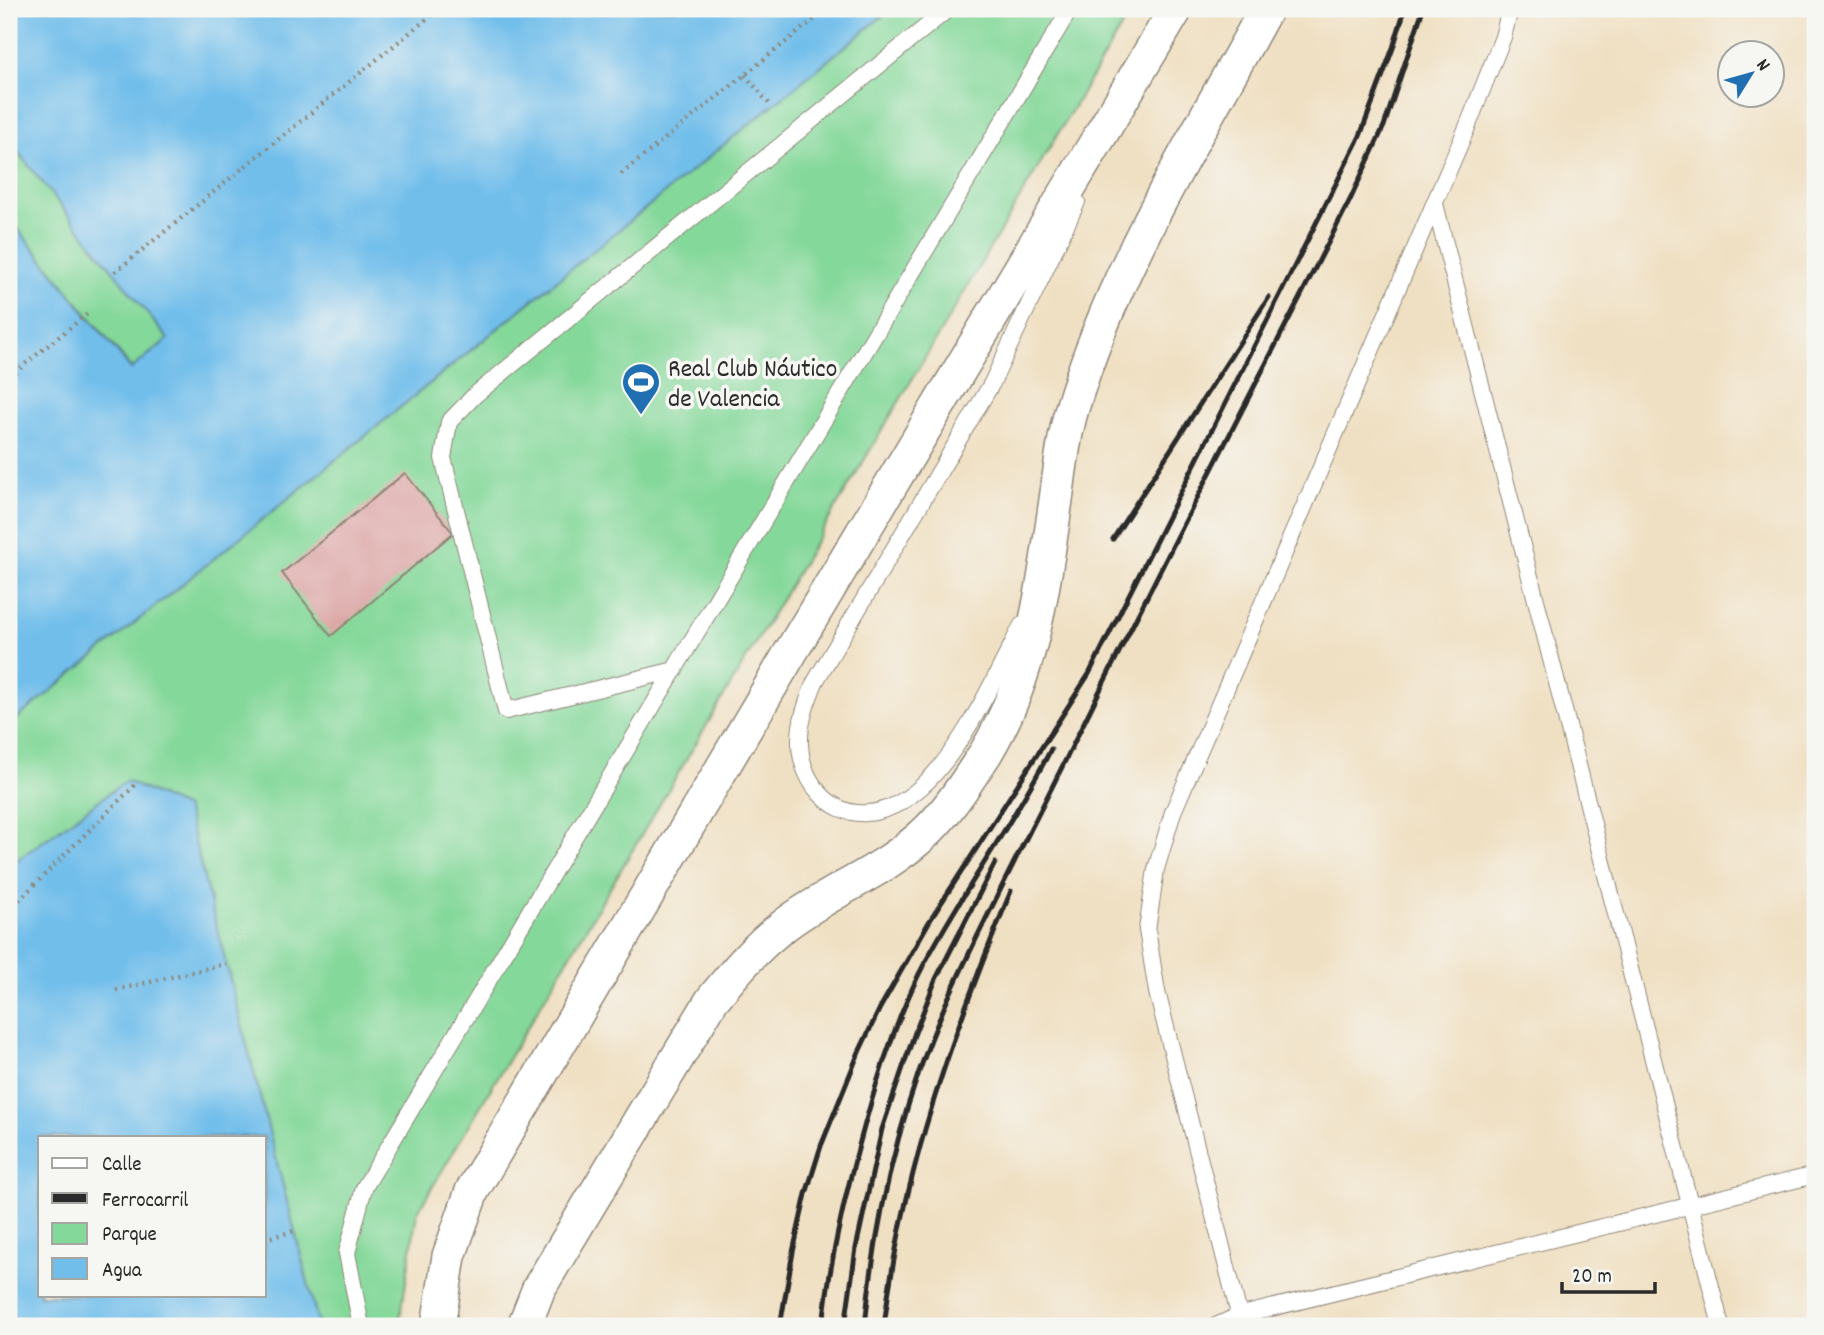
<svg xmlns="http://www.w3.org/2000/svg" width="1824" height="1335" viewBox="0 0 1824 1335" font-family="Dekko,sans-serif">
<rect width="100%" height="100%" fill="#f6f6f2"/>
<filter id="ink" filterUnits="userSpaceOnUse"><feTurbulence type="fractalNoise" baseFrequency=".0143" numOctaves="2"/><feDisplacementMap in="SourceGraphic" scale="14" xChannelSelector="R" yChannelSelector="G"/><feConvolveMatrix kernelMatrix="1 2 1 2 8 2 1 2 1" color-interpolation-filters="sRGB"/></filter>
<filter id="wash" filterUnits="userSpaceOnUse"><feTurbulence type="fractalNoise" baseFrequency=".00686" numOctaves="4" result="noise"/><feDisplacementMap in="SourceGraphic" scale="28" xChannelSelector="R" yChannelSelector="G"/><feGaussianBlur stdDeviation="1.57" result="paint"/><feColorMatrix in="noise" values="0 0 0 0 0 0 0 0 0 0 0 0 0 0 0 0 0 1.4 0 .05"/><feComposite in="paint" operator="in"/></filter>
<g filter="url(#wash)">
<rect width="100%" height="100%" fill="#f0e0c3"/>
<path fill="#84d89a" stroke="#588262" stroke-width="2" d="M891,9H1132L417,1213L399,1326H319L186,808L126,781L9,866V725Z
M9,141L168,339L132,369L9,218Z"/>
<path fill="#71beeb" stroke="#4e748b" stroke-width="2" fill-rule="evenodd" d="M9,9H891L9,725V218L131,369L168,339L9,141Z
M126,781L186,808L319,1326H9V866ZM40,1137H264V1295H40Z"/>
<g id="blocks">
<path fill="#dda9a8" d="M405,473L453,533L331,636L282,573Z"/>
</g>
</g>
<g filter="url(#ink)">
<use href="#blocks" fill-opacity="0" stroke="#8e8677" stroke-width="2"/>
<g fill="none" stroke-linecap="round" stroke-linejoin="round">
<defs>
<path id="service" d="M1435,204L1721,1326
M1022,625C997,674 961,753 920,788C905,801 886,812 867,813C828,816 801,779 800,744C799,722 807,702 815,682L992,383L1077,202
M675,670L506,711L443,458L449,422L475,395L948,9
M361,1326L347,1253L364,1188L1070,9
M1216,1326L1238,1316L1815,1175
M1242,1326L1157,992L1147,930L1156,869L1173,812L1468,125L1503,37L1510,9"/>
<path id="minor" d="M438,1326L449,1256L472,1191L792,650L1176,9
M524,1326L539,1288L712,1000C734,973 757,945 786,924C830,891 883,872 924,834C948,812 967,781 985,754C1033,676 1043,588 1056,500C1060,471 1063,440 1071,412C1113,268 1195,140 1266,9"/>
</defs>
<use href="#service" stroke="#8e8677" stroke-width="18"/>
<use href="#minor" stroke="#8e8677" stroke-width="36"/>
<path stroke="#8e8677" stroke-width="4.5" stroke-dasharray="2 5" stroke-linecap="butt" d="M745,75L771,106
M621,174L827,9
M115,272L439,9
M9,377L87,314
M9,910L135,785
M116,990L226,964
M264,1239L294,1231"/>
<use href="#service" stroke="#fff" stroke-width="16"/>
<use href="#minor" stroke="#fff" stroke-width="33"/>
<path stroke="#2b2b2b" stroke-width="5" d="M1113,539L1269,297
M780,1326L793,1252L806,1194L821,1146L859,1052L880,1008L929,922L1089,674L1360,136L1393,48L1405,9
M823,1326C829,1266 842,1208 858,1149C874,1089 892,1030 919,974C958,897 1012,826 1051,749
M845,1326L856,1248L882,1129L914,1035L936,979L995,863
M865,1326C876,1212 903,1097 951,992C988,911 1030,832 1069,753C1160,567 1256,384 1350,200L1384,126L1423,9
M884,1326C902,1174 953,1032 1011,891"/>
</g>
</g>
<defs>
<symbol id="stadium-pin" viewBox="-11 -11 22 30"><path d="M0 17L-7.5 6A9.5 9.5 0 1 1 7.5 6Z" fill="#1f6fb2" stroke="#f6f6f2"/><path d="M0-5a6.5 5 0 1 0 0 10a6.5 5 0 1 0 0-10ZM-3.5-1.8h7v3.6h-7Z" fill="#fff"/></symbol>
</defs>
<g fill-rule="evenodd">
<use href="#stadium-pin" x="619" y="360" width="44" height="60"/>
</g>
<g text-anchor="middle" stroke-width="7" stroke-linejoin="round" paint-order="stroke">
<g font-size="26" fill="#2b2b2b" stroke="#f6f6f2" text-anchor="start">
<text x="668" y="376">Real Club Náutico<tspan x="668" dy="30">de Valencia</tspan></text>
</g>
</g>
<rect width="1824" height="1335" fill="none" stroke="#f6f6f2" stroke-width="35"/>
<rect x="38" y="1136" width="228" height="161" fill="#f6f6f2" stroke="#a5a5a2" stroke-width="2"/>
<rect x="52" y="1158" width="35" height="10" fill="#ffffff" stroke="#a5a5a2" stroke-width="2"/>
<text x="102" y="1170" font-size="21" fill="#2b2b2b">Calle</text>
<rect x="52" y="1193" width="35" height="10" fill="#2b2b2b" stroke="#a5a5a2" stroke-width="2"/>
<text x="102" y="1206" font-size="21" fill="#2b2b2b">Ferrocarril</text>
<rect x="52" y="1223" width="35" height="21" fill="#84d89a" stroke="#a5a5a2" stroke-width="2"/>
<text x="102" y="1240" font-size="21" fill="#2b2b2b">Parque</text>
<rect x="52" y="1258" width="35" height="21" fill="#71beeb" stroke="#a5a5a2" stroke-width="2"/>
<text x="102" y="1276" font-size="21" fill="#2b2b2b">Agua</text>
<g transform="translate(1751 74) rotate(53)"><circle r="33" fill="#f6f6f2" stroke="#a5a5a2" stroke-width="2"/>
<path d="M0-5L12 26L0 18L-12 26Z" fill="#1f6fb2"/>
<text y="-10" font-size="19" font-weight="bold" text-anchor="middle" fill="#2b2b2b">N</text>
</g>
<path d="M1562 1282v10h93v-10" fill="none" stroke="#2b2b2b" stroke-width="3.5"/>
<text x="1572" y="1282" font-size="21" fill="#2b2b2b" stroke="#f6f6f2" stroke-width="5" paint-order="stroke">20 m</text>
</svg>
